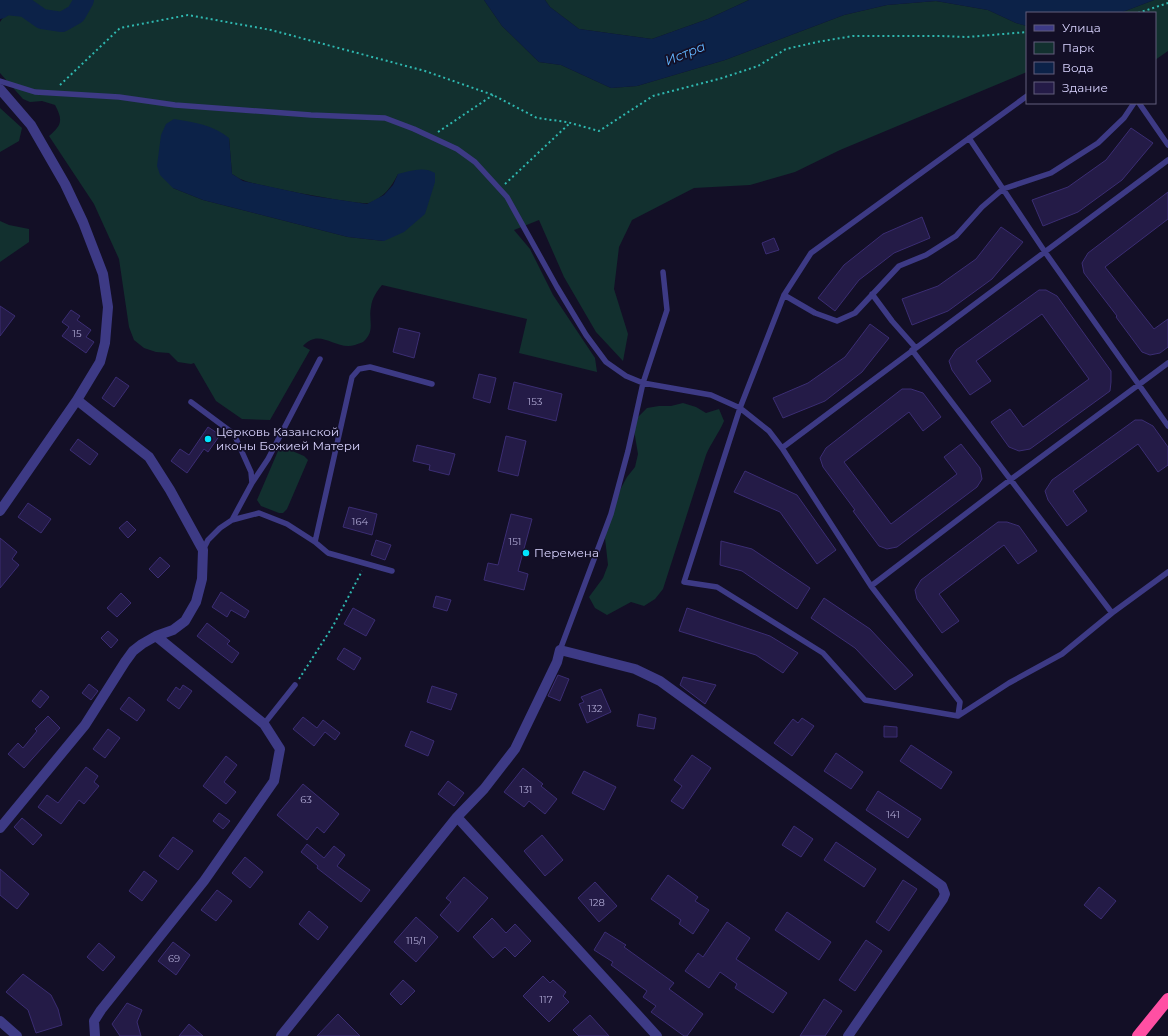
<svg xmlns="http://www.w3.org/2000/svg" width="1168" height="1036" viewBox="0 0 1168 1036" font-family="Montserrat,sans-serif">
<rect width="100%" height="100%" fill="#130f26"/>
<path fill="#12302f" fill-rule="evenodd" d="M12,0H484L502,26L539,62L561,65L611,88L637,86L725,60L844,15L887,5L936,1L988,10L1016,23L1027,26V72L840,150L795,172L750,185L694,188L632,220L619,247L614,289L628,334L623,361L596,332L564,277L539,220L514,230L530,249L553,295L595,358L597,372L519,353L527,319L382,285C377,291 372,298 371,307C368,320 376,331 363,342C361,343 357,344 355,345C335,351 320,327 303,346L310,350L270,420L242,419L216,401L194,363L191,364L178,362L169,353L156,352L144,348L134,340L129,327L119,259L94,204L49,136C62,125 63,120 55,105L42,101L30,102L23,99L0,73V22L2,19L12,11ZM229,138L232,174C236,176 239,179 243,180C253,185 362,206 369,203C383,198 391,188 398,174L384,241L348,237L203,200L173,188Z
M545,0H749L708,19L652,39L579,29L550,7Z
M1154,0H1168V51L1155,60V13H1120Z
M0,108L22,128L19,141L0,152Z
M0,221L9,225L29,229V242L0,262Z
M683,403L696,407L706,413L719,409L724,421C719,433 711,443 706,455L663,589L655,599L644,606L631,602L607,615L595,608L589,597L603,578L608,565L605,538L608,525L621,488L627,477L635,467L638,454L634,430L638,417L647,408L659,406H671Z
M283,447L304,456L308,460L287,509L283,513H279L261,506L257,500L278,451Z"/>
<path fill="#0c2248" d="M484,0H545L550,7L579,29L652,39L708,19L749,0H1154L1120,13H1027V26L1016,23L988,10L936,1L887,5L844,15L725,60L637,86L611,88L561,65L539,62L502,26Z
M174,119C194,122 213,125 229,138L232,174L243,181L313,196L367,204L384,195L393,185L398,174C410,171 424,166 435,173V182L425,214L404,232L384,241L348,237L203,200L173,188L160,175L157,166L161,135L166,124Z"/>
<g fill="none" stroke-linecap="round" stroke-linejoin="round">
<path stroke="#0c2248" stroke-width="20" d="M0,9L6,5L25,7L42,19L62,22L76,14L84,0"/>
</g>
<path fill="#241b47" stroke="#3b2d73" d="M1131,128L1153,143L1122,180L1078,212L1043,226L1032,200L1068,187L1106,160Z
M1168,192V219L1105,267L1154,329L1168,319V347L1160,353L1150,355L1142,352L1116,317L1117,316L1084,273L1082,263L1088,253Z
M922,217L930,238L894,253L859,280L835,311L818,298L844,265L883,234Z
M1001,227L1023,242L992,279L948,311L912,325L902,299L938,286L976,259Z
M774,238L779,250L766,254L762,243Z
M1039,290H1046L1057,296L1111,371V382L1110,391L1030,449L1019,451L1009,447L991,422L1010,409L1023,427L1089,379L1042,314L976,361L991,381L970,395L952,370L949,361L956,350Z
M0,306L15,316L0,336Z
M71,310L80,316L77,320L91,330L86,337L94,342L86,353L62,336L69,327L62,322Z
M870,324L889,338L862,372L825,401L783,418L773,398L808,383L845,357Z
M399,328L420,333L414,358L393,352Z
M479,374L496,378L490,403L473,398Z
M116,377L129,386L114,407L102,398Z
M514,382L562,394L556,421L508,409Z
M902,389H911L923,393L941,417L923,431L909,412L844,462L891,524L957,474L944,457L961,444L980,468L982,479L977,487L897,547L887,549L879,546L853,511L855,510L823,467L820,458L826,448Z
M1135,420H1142L1153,426L1168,447V465L1158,472L1138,444L1073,491L1087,511L1067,526L1048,500L1045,491L1052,480Z
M208,427L220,435L208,452L204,449L187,473L171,461L180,449L189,455Z
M506,436L526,441L518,476L498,471Z
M78,439L98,454L90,465L70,450Z
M417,445L455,454L449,475L429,470L430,465L413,461Z
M745,471L797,495L836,550L817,564L780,512L734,492Z
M28,503L51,519L41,533L18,517Z
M349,507L377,514L372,535L343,527Z
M511,514L532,519L518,571L528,574L524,590L484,580L488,563L498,565Z
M127,521L136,530L128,538L119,528Z
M998,522H1007L1019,526L1037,551L1018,564L1004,545L939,594L959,621L942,633L917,599L915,590L921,580Z
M0,538L17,552L12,559L19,565L0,588Z
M376,540L391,545L385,560L371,555Z
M721,541L752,549L810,588L797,609L742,571L720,565Z
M160,557L170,566L158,578L149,569Z
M221,592L249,611L245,618L231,610L227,617L212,607Z
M121,593L131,603L117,617L107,608Z
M436,596L451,600L447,611L433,607Z
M824,598L870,629L913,675L895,690L855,648L811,618Z
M353,608L375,620L366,636L344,624Z
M687,608L770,636L798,653L783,673L756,655L679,631Z
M207,623L230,641L227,644L239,653L232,663L197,636Z
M108,631L118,640L111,648L101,638Z
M344,648L361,658L354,670L337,659Z
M558,675L569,679L560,701L548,696Z
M683,677L716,685L705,704L680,685Z
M89,684L98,691L91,700L82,693Z
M183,685L192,691L179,709L167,700L176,687L180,690Z
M432,686L457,694L451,710L427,702Z
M601,689L611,712L587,723L579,704L584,702L581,697Z
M41,690L49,697L40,708L32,701Z
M129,697L145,710L137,721L120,709Z
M639,714L656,718L654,729L637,726Z
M48,716L60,728L24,768L8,754L18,743L23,748L37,731L35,729Z
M303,717L317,728L323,720L340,733L335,740L325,732L314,746L293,729Z
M802,718L814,726L792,756L774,743L793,719L798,723Z
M884,726L897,727V737H884Z
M108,729L120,738L105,758L93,749Z
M411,731L434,741L428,756L405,746Z
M911,745L952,772L941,789L900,761Z
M836,753L863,772L851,789L824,771Z
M692,755L711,768L683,809L671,801L682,786L674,780Z
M226,756L237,765L224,782L236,792L226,804L203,786Z
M86,767L98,776L94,782L99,786L84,804L79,800L61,824L38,807L47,795L58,803Z
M523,768L543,784L541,786L557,799L545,814L529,801L524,807L504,792Z
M584,771L616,787L604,810L572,793Z
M448,781L464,793L454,806L438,794Z
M303,784L339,814L324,833L317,827L307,840L277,815Z
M878,791L921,819L908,838L866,810Z
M219,813L230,821L223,829L213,821Z
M22,818L42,835L33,845L14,827Z
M794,826L813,839L801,857L782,845Z
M542,835L563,860L545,876L524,851Z
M173,837L193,851L178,870L159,856Z
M836,842L876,869L864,887L824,860Z
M307,844L324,858L334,846L345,855L337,866L370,890L361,902L317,868L318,866L301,852Z
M245,857L263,872L250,888L232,873Z
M0,869L29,894L17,909L0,895Z
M144,871L157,881L142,901L129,891Z
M668,875L698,897L695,901L709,910L693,934L679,924L681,920L651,899Z
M464,877L488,898L458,932L440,915L451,902L446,898Z
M903,880L917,889L889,931L876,922Z
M595,882L617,906L599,922L578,898Z
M1099,887L1116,901L1101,919L1084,905Z
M217,890L232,901L216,921L201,910Z
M309,911L328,927L318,940L299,924Z
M787,912L831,942L819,960L775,930Z
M416,917L438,937L416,962L394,942Z
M492,918L506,933L515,924L531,941L515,957L505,947L493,958L473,937Z
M727,922L750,938L736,959L787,993L773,1013L735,988L737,984L720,972L709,988L685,971L698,953L703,957Z
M605,932L626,945L624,947L674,983L669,989L703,1014L687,1036H684L651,1012L656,1006L643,997L647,991L611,965L613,962L594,950Z
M866,940L882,951L855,991L839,980Z
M173,942L190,955L176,975L158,961Z
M99,943L115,957L103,971L87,957Z
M23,974L51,995L58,1009L62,1025L36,1033L28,1010L6,992Z
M543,976L550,983L553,980L566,992L563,996L569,1002L549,1022L523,996Z
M403,980L415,991L401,1005L390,994Z
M824,999L842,1011L825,1036H800Z
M127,1003L142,1010L137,1022L141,1036H120L112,1024Z
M338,1014L360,1036H317Z
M590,1015L609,1036H579L573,1030Z
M189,1024L203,1036H179Z"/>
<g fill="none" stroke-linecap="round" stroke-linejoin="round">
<path stroke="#2fb8b0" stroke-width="2" stroke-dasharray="2 3" stroke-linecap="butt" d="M1138,13L1168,3
M60,85L120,28L188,15L271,30L425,71L493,95L537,118L567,122L599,131L653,96L722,78L758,66L786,49L817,42L853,36H940L967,37L1027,32
M438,132L493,95
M505,184L570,123
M299,679L333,626L362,571"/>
<path stroke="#3d3a85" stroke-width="5.5" d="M0,81L35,92L119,97L175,105L311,115L385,118L414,129L457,149L475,162L507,197L557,287L586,335L606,362L626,376L643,383L711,395L740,408L769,431L782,448L871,586L960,702L958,716
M1027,96L811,253L784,295L740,408L684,582L717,587L823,653L865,700L958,716L1009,683L1062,654L1112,613L1168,572
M1139,103L1168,145
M969,138L1045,252L1168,426
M872,294L892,321L915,347
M784,295L815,313L837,321L855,313L899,266L926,255L956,236L982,207L1003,189L1051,173L1098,143L1124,118L1134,103
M912,350L1112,613
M191,402L234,434L251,472L252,483L232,520
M782,448L1168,160
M252,483L268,459L320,359
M315,542L352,377L359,369L370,367L432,384
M203,550L208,540L220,528L232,520L259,513L287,524L315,542L328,553L392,571
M871,586L1010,480L1168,363
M560,650L611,514L628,451L643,383L667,310L663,272
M264,724L295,685"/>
<path stroke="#3d3a85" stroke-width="10" d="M0,89L31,125L65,184L83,222L103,274L108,307L105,343L100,362L77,400L0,511
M77,400L149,457L170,490L203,550L202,579L196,602L185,621L173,630L156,636
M457,817L657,1036
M0,828L85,725L125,662L133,651L142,644L156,636L264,724L280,749L274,781L204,881L101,1010L94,1021L95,1036
M0,1021L17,1036
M281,1036L457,817L484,789L515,749L557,662L560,650L635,669L660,681L942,886L945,894L943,899L848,1036"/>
<path stroke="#ff4fa3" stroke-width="12" d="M1138,1036L1168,999"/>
</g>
<g fill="#00e5ff" stroke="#130f26" stroke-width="1.5">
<circle cx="208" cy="439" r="4"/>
<circle cx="526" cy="553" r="4"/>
</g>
<g text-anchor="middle" stroke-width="3.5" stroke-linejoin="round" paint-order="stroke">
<g font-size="10" fill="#aca6d1">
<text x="77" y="337">15</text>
<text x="535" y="405">153</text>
<text x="360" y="525">164</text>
<text x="515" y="545">151</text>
<text x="595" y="712">132</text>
<text x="526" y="793">131</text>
<text x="306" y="803">63</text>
<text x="893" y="818">141</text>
<text x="597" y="906">128</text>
<text x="416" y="944">115/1</text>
<text x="174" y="962">69</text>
<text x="546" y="1003">117</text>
</g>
<g font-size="12" fill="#d9d4ff" stroke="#130f26" text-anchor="start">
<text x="216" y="436">Церковь Казанской<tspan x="216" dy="14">иконы Божией Матери</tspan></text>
<text x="534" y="557">Перемена</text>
</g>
<g font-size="13" font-style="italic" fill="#62b6ff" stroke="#130f26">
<text transform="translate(685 53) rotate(-22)" y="5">Истра</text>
</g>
</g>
<rect x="1026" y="12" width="130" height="92" fill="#130f26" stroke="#625e7d"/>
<rect x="1034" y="25" width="20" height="6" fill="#3d3a85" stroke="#625e7d"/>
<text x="1062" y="32" font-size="12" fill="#d9d4ff">Улица</text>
<rect x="1034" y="42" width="20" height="12" fill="#12302f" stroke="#625e7d"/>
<text x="1062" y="52" font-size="12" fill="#d9d4ff">Парк</text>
<rect x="1034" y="62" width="20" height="12" fill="#0c2248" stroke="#625e7d"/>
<text x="1062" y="72" font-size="12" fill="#d9d4ff">Вода</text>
<rect x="1034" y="82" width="20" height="12" fill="#241b47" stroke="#625e7d"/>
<text x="1062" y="92" font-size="12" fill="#d9d4ff">Здание</text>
</svg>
